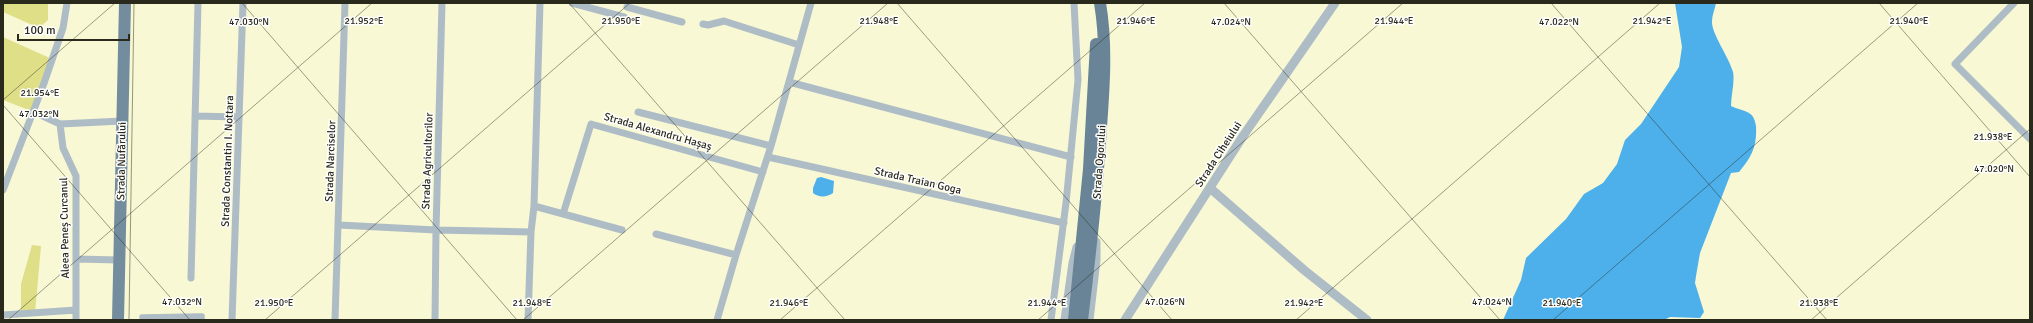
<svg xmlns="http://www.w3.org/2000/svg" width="2033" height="323" viewBox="0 0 2033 323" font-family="Signika,sans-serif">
<rect width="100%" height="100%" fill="#f8f8d4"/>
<path fill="#dfdf88" d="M3,3H48V20L39,28L3,12Z
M3,37L52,59L34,112L3,100Z
M32,245L41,246L35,313H21V284Z"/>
<path fill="#4db0eb" d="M1675,3H1716C1715,9 1712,15 1712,21C1711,33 1729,57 1733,72C1735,82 1731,95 1731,106C1737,109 1744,110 1749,113C1754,116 1755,121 1756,126C1757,147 1752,156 1739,172L1731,173L1700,253L1696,276L1695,283L1704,312L1700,318L1670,317L1664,320H1503L1521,280L1526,258L1566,219L1584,194L1603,183L1617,164L1625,140L1641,124L1679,67L1682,47Z
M821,177L834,181L833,193C827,197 819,198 813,193V188L817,178Z"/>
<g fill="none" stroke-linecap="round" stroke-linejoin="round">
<path stroke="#aebcc6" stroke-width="5.5" d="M142,317L202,316V320"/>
<path stroke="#aebcc6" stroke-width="7" d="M572,3L624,17
M2014,3L1955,64L2030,139
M627,7L682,22
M703,24L708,25L724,21L799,45
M789,82L1071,157
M34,112L60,124L122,121
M638,112L771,146
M195,116L239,117
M60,124L63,148L76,176V320
M768,157L1064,223
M3,190L43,86L63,28L67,3
M534,206L622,230
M563,214L591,124L763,172
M339,225L436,230L531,232
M656,234L736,255
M76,259L119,260
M191,278L198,3
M3,315L76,310
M232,320L243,3
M335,320L345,3
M435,320L436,230L442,3
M528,320L531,232L534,206L540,3
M717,320L736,255L771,146L811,3
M1051,320L1066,203L1078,80L1074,3"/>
<path stroke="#aebcc6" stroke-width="9" d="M1210,188L1304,270L1367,320
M1065,320L1073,263L1077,247
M1089,320L1096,260V242
M1125,320L1243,136L1335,3"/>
<path stroke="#738c9e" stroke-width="12" d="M118,320L125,3"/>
<path stroke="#688496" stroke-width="12" d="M1074,320L1089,169L1096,44
M1082,320C1090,256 1097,192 1101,127C1104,86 1107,44 1100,3"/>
<path stroke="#95957c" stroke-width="1" d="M129,320L134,3"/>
</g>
<path fill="none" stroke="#2a2a1c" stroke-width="1" stroke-opacity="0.45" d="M242,3L517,320M569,3L845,320M897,3L1172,320M1224,3L1500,320M1551,3L1827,320M1879,3L2030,177M3,100L115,3M3,105L190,320M8,320L372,3M265,320L630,3M523,320L888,3M780,320L1145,3M1038,320L1403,3M1296,320L1660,3M1553,320L1918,3M1811,320L2030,129"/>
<g text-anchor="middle" stroke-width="3" stroke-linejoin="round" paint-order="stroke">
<g font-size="11" fill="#2a2a1c" stroke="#fff">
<text transform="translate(658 131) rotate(16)" y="4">Strada Alexandru Hașaș</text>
<text transform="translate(1218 154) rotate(-57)" y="4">Strada Ciheiului</text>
<text transform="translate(121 161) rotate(-89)" y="4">Strada Nufărului</text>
<text transform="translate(227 161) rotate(-88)" y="4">Strada Constantin I. Nottara</text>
<text transform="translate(330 161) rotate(-88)" y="4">Strada Narciselor</text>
<text transform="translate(427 161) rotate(-88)" y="4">Strada Agricultorilor</text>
<text transform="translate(1099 162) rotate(-86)" y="4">Strada Ogorului</text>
<text transform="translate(918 180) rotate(13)" y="4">Strada Traian Goga</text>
<text transform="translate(64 228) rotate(-91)" y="4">Aleea Peneș Curcanul</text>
</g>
</g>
<g font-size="10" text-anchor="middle" fill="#2a2a1c" stroke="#fff" stroke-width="3" stroke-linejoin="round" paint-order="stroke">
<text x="364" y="24">21.952°E</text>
<text x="621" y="24">21.950°E</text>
<text x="879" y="24">21.948°E</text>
<text x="1136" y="24">21.946°E</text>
<text x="1394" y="24">21.944°E</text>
<text x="1652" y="24">21.942°E</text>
<text x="1909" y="24">21.940°E</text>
<text x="1231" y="25">47.024°N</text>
<text x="1559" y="25">47.022°N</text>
<text x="249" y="25">47.030°N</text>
<text x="40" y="96">21.954°E</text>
<text x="39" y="117">47.032°N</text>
<text x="1993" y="140">21.938°E</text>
<text x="1994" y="172">47.020°N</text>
<text x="182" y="305">47.032°N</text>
<text x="1165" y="305">47.026°N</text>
<text x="1492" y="305">47.024°N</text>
<text x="274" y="306">21.950°E</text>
<text x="532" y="306">21.948°E</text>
<text x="789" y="306">21.946°E</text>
<text x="1047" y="306">21.944°E</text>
<text x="1304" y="306">21.942°E</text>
<text x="1562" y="306">21.940°E</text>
<text x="1819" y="306">21.938°E</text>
</g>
<rect width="2033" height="323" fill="none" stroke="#2a2a1c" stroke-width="8"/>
<path d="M18 34v6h111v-6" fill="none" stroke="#2a2a1c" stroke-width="2"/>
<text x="24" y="34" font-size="12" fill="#2a2a1c" stroke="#ffffff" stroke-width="3" paint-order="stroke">100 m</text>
</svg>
